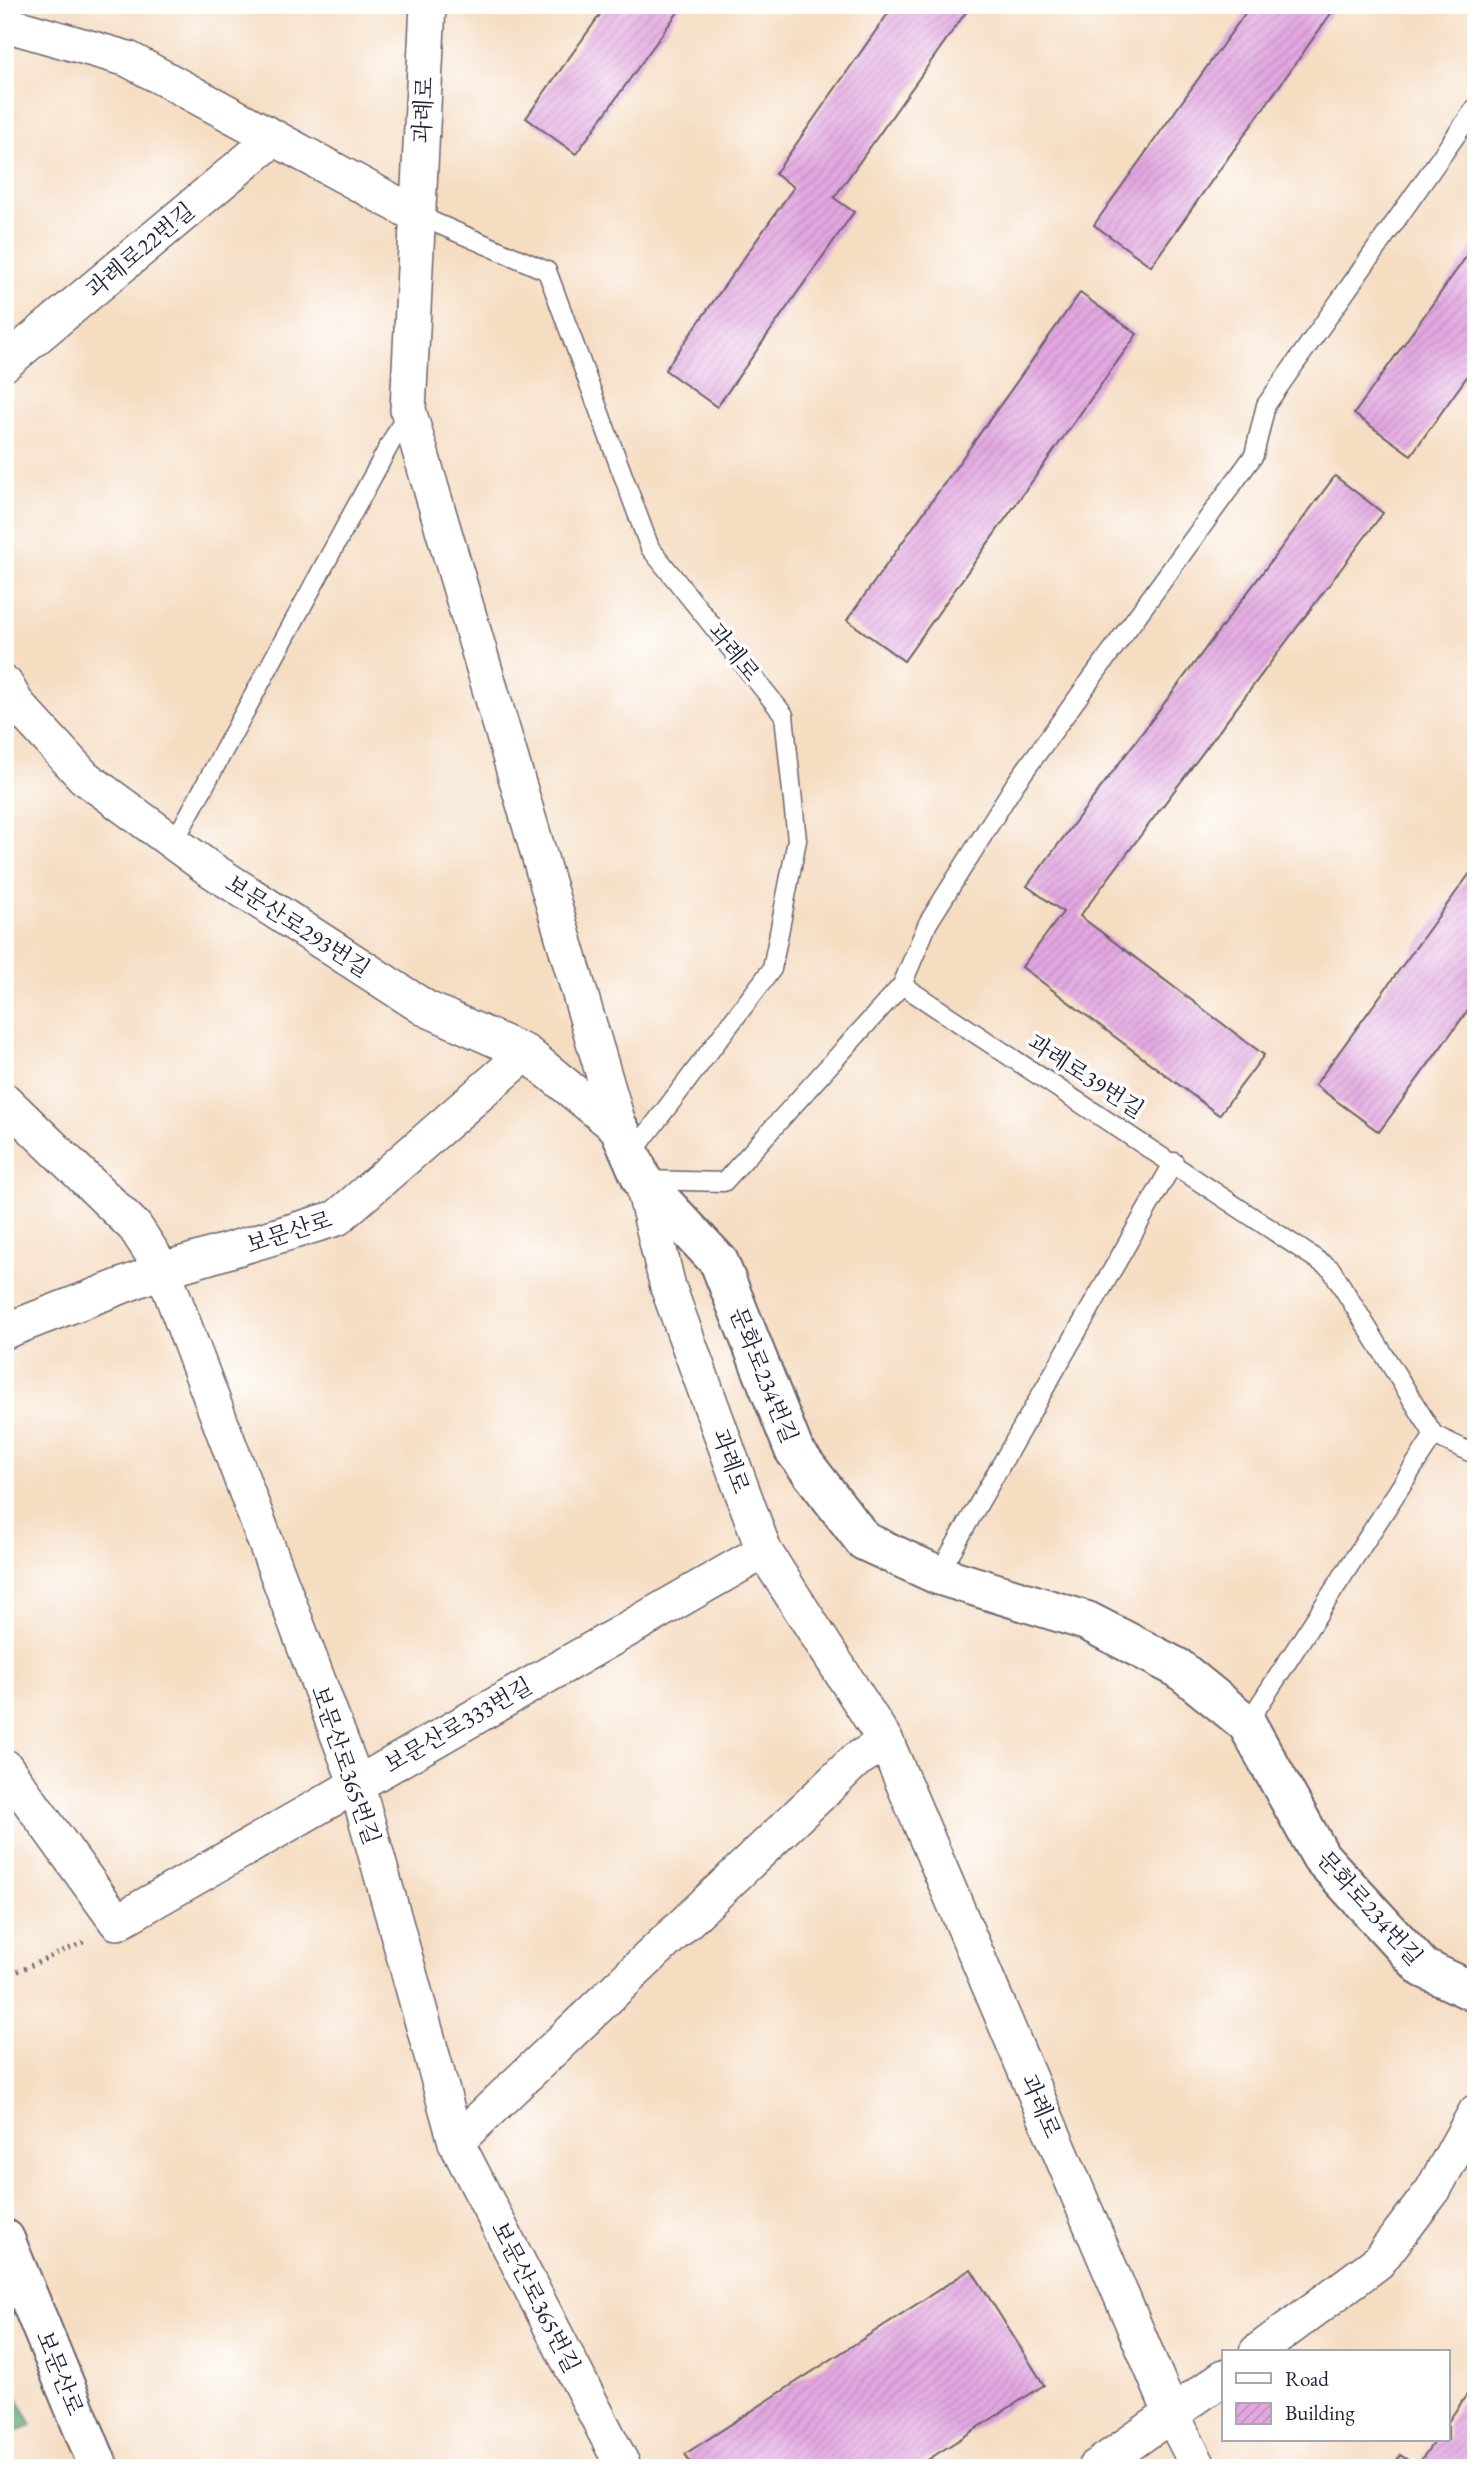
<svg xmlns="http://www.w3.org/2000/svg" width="1481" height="2473" viewBox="0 0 1481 2473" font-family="'EB Garamond','Noto Serif KR',serif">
<defs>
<pattern id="forest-firs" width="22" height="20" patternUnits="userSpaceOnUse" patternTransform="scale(1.75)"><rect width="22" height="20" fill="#60ae78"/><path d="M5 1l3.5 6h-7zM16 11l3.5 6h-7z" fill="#4f8d64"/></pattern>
<pattern id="building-hatch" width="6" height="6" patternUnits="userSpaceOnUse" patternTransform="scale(1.75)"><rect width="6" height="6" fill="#e2a7e0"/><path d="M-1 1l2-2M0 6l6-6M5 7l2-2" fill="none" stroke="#c28fc1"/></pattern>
</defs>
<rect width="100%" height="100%" fill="#fff"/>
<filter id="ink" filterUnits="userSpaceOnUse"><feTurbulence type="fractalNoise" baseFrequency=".0143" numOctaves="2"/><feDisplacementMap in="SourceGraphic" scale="14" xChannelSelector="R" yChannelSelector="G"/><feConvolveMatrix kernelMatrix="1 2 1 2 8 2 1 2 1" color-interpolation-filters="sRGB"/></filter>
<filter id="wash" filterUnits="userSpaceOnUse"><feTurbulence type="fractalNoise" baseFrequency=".00686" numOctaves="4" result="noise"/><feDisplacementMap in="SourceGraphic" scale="28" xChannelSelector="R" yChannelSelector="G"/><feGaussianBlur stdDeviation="1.57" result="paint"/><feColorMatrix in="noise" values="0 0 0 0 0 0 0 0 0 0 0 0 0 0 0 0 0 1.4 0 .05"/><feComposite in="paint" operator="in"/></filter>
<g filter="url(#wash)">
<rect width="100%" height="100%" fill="#f5ddc2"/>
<path fill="url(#forest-firs)" stroke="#41685a" stroke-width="2" d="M5,2376L32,2425L5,2435Z"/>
<g id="blocks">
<path fill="url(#building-hatch)" d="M607,5H683L576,154L526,118Z
M894,5H956L966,12L834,198L854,212L717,407L665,370L794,187L775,174Z
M1251,5H1337L1151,266L1094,225Z
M1476,243V364L1411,455L1354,414Z
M1080,293L1137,334L904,661L847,620Z
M1335,476L1383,513L1080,916L1264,1055L1219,1115L1022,967L1063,912L1027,886Z
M1476,865V999L1379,1132L1315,1085Z
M971,2269L1044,2385L915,2468H694L685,2454Z
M1476,2381V2468H1392L1400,2455L1417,2466L1435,2440H1448V2422Z"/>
</g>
</g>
<g filter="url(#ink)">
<use href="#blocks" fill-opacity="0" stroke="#6c636a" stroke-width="2"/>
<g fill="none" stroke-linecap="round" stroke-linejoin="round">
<defs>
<path id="service" d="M417,215L547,271L650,548L784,715L797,840L772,969L631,1155
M174,842L407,413
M902,985L928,923L1015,784L1254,455L1266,405L1476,107
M645,1180L724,1182L902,985L1331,1269L1434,1435L1476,1455
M938,1575L1174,1162
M1247,1724L1434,1435"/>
<path id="minor" d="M428,5L408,410L620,1130
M5,24L128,59L417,215
M5,363L274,138
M5,684L16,703L84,777L207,867L425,1008L526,1053L620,1130
M5,1101L135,1227L163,1270L356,1782L456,2142L624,2468
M642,1180L668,1287L764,1551L886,1742L1172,2415L1199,2468
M5,1331L163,1270L337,1218L526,1053
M5,1767L117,1922L764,1551
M456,2142L856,1760L886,1742
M1257,2352L1378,2262L1433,2190L1476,2112
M1095,2468L1224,2377"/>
<path id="tertiary" d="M620,1130L642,1180"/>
<path id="secondary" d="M642,1180L719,1262L794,1450L864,1541L938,1575L1087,1621L1178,1668L1247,1724L1321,1857L1423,1968L1476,1993
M5,2239L99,2468"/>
</defs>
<use href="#service" stroke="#6c636a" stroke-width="21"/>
<use href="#minor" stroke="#6c636a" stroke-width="38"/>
<use href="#tertiary" stroke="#6c636a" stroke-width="42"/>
<use href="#secondary" stroke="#6c636a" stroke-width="42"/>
<path stroke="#6c636a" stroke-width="4.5" stroke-dasharray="2 5" stroke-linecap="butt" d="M5,1977L84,1942"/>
<use href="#service" stroke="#fff" stroke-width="18"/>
<use href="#minor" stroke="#fff" stroke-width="35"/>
<use href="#tertiary" stroke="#fff" stroke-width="38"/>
<use href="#secondary" stroke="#fff" stroke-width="38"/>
</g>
</g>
<g text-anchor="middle" stroke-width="7" stroke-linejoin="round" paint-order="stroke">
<g font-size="23" fill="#22223b" stroke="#fff">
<text transform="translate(423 110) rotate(-87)" y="8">과례로</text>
<text transform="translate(140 250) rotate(-40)" y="8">과례로22번길</text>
<text transform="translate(734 652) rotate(51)" y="8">과례로</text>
<text transform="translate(298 926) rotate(33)" y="8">보문산로293번길</text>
<text transform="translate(1086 1076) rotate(33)" y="8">과례로39번길</text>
<text transform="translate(289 1232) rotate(-18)" y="8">보문산로</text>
<text transform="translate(764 1375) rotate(68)" y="8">문화로234번길</text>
<text transform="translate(731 1461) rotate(70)" y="8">과례로</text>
<text transform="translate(458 1725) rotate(-30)" y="8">보문산로333번길</text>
<text transform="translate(346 1765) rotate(71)" y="8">보문산로365번길</text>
<text transform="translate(1370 1908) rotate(48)" y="8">문화로234번길</text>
<text transform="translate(1041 2106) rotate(67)" y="8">과례로</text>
<text transform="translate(536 2297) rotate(63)" y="8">보문산로365번길</text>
<text transform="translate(60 2373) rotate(68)" y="8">보문산로</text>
</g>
</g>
<rect width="1481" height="2473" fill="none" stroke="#fff" stroke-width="28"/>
<rect x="1222" y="2350" width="228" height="91" fill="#ffffff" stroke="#a7a7b1" stroke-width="2"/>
<rect x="1236" y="2373" width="35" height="10" fill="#ffffff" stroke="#a7a7b1" stroke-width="2"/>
<text x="1285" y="2386" font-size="21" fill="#22223b">Road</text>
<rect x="1236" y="2403" width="35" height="21" fill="url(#building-hatch)" stroke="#a7a7b1" stroke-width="2"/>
<text x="1285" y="2420" font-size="21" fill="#22223b">Building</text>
</svg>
